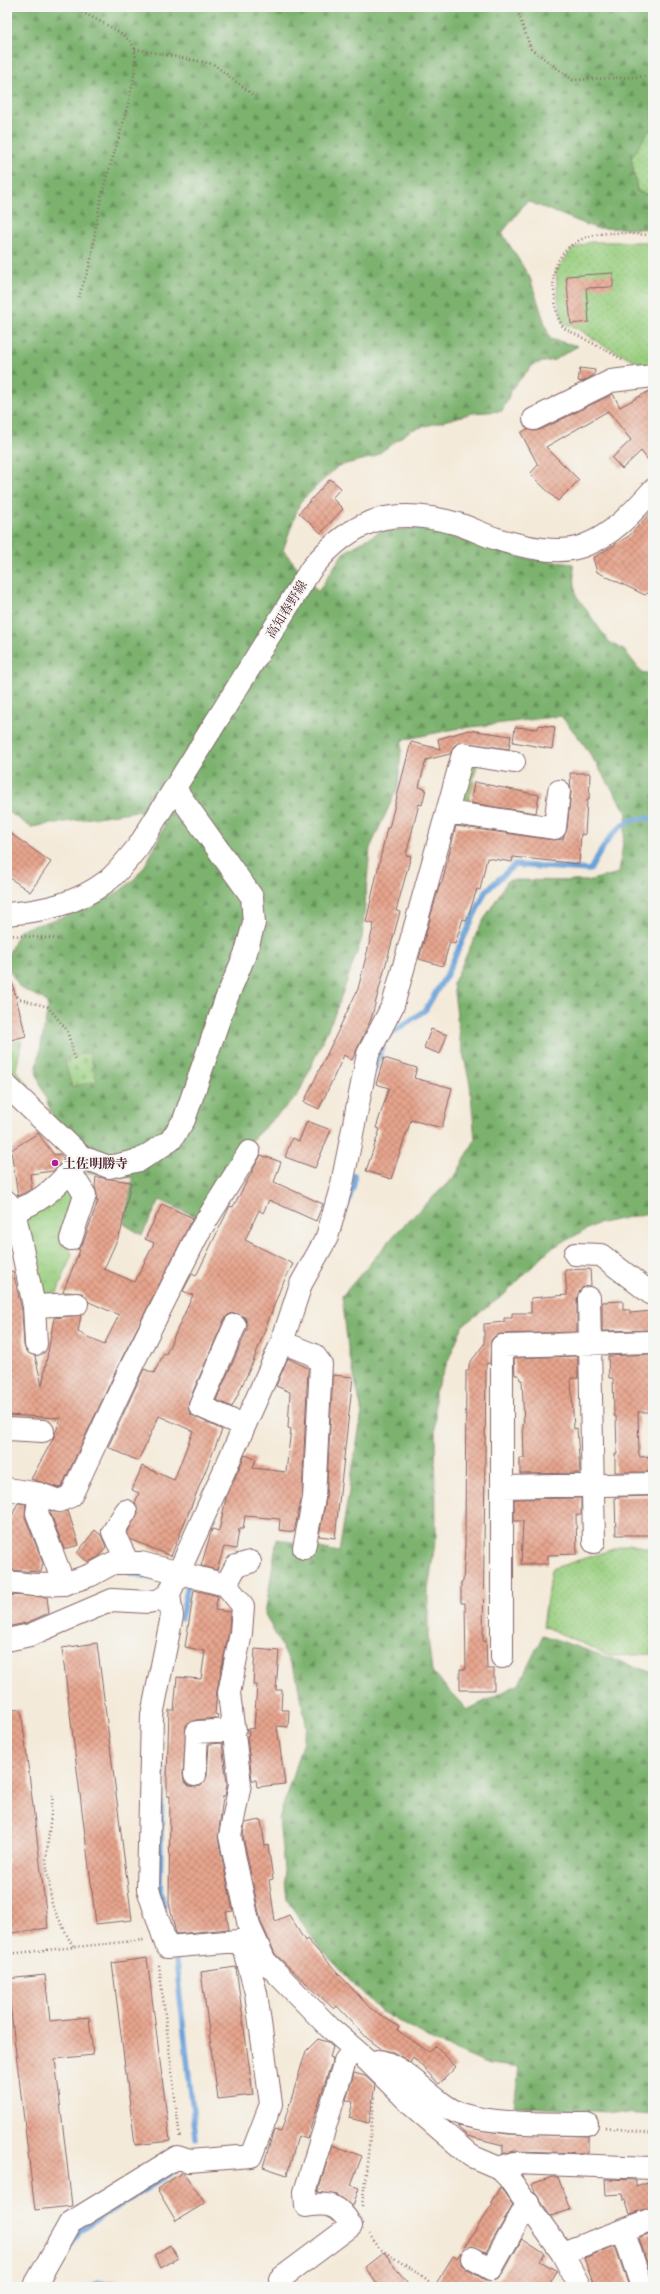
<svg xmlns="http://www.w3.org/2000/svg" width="660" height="2294" viewBox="0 0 660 2294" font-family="'Libre Bodoni','Noto Serif JP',serif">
<defs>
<pattern id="grass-dots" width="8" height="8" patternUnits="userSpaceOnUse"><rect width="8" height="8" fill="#9acf80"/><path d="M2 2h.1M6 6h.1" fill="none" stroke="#86b16f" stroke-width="1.8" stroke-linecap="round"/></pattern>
<pattern id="forest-firs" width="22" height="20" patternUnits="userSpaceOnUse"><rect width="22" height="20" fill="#7bb26e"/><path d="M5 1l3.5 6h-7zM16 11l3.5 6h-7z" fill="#67905b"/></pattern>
<pattern id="cemetery-stones" width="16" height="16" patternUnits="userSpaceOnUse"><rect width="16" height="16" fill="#9acf80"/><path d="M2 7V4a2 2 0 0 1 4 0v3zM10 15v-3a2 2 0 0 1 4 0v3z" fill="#86b16f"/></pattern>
<pattern id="park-crowns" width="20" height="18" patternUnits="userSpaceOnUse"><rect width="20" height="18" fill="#9acf80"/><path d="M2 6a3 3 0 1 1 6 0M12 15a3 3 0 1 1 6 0" fill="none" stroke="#86b16f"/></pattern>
<pattern id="building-cross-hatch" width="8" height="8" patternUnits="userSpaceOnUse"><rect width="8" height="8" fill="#e6a48d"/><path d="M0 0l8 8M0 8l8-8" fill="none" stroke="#bc8573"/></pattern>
</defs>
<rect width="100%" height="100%" fill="#f6f6f2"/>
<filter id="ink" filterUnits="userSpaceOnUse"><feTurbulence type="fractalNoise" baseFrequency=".025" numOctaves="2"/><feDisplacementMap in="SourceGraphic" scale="8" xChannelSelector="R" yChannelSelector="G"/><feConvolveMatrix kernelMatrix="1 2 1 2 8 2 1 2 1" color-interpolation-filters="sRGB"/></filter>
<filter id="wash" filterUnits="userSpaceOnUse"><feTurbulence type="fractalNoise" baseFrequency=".012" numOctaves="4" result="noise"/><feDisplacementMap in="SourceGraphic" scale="16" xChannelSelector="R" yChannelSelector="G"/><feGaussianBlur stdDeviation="0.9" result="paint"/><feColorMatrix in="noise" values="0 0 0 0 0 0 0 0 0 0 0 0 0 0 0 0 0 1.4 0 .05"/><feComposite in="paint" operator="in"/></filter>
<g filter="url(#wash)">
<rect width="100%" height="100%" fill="#f4ead9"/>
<path fill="url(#grass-dots)" stroke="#727756" d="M653,123V197L637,191L631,158Z
M590,242H653V369L604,346L580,330L563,323L558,299L556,271L572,249Z
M629,1544L653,1549V1654L611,1656L543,1626L551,1569Z"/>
<path fill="url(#forest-firs)" stroke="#62684c" d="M7,7H653V125L631,158L637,191L653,197V229L595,228L527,201L502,233L530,278L550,339L578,346L554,360L534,364L513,387L502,411L473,413L411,430L374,457L338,466L300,502L283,550L318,592L343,553L381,531L421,528L523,558L573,564L576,595L608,641L625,651L642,673H653V1212L597,1224L550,1249L505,1294L463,1325L435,1392L436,1536L428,1590V1637L432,1672L467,1710L519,1684L543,1635L653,1673V2115L514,2106L519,2068L484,2063L434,2041L380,2011L317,1945L287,1900L279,1819L307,1728L296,1675L265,1614L277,1539L339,1552L362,1412L348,1348L342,1296L397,1232L456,1175L475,1140L470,1084L460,1040L453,984L480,926L508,880L587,881L619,873L627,813L583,743L561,716L455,729L402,740L398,787L370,848L362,938L336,1011L298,1095L233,1158L196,1217L160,1200L142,1235L124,1224L133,1178L86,1172L89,1160L53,1118L36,1072L48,1007L45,1000L20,988L7,966V958L19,930C57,919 117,904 141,871C151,858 157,840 165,825L137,811L31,827L7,811Z"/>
<path fill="url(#cemetery-stones)" stroke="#727756" d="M22,1040L16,1070L29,1086L24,1095L7,1078V1044Z
M89,1052L97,1081L72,1087L64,1059Z"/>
<path fill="url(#park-crowns)" stroke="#727756" d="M478,760L467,808L458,807L464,761Z
M70,1177L78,1194L64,1238L72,1254L54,1301L38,1303L18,1213Z"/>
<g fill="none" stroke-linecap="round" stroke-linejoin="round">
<path stroke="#6ba2d9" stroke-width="5.5" d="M387,1037L425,1010L447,974L485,892L514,865L590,870C604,845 619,813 653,819
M375,1067L383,1047
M347,1205L354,1184V1175
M130,1573L158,1579
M181,1618L188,1585
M162,1769L160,1889L164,1906
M176,1961L196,2138
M57,2267L80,2230L175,2171
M88,2287L98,2283L149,2284L154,2287"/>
</g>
<g id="blocks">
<path fill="url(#building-cross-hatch)" d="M613,273V287L586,288L589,322L571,324L566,276Z
M580,368L595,370L594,375L582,382L578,381Z
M653,389V466L641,451L622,469L612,458L631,440L608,411L546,447L579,480L558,501L530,474L538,465L521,433L527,429L533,431L540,430L613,394L620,407Z
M330,479L341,488L332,498L343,509L321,533L299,513Z
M653,510V589L645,595L597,572L593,558L629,536Z
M539,725L555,727L552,749L513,742L515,727L538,729Z
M469,730L511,736L509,749L459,742L454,746L450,754L426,760L419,787L426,789L422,805L419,804L406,855L411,856L396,911L400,912L371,1019L352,1060L344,1055L319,1109L304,1102L358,989L374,924L366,922L387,828H389L411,742L440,749L438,739Z
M570,773H590L589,800H587L585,835L581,834L579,864L513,857L512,862L487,858L480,890L477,889L467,920L463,919L455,944L450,942L443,966L419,959L440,883H442L456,826L553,840L563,839L567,829L571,792Z
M474,782L539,795L536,813L471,803Z
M7,831L51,862L30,892L7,876Z
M7,982H12L26,1036L7,1041Z
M431,1029L447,1035L440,1054L424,1048Z
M384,1058L417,1068L414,1078L452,1088L442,1128L411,1120L391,1179L366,1171L380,1129L376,1128L389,1088L376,1084Z
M307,1121L331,1130L315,1168L285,1157L292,1138L299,1141Z
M38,1133L54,1155L60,1154L64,1159L53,1171L30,1174L32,1189L18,1196L11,1150Z
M261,1155L281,1162L274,1182L323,1204L316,1221L269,1200L263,1213L259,1210L245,1240L293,1264L281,1287L253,1362L232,1407L216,1400L247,1330V1323L245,1317L234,1313L228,1315L224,1320L189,1401L188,1408L190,1414L222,1430L171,1556L130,1539L127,1533L138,1512L135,1503L139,1493L132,1490L142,1466L174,1480L193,1431L159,1416L138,1461L108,1447L144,1369L154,1373L164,1353L166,1354L193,1295L183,1291L192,1274L196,1276L230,1206L233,1207Z
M96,1177L131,1182L121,1231L104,1269L135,1282L154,1243L145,1239L162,1204L193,1218L122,1358L62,1486L59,1488L31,1479L54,1437L61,1418L7,1415V1272L13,1271L22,1311L24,1345L26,1351L35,1356L42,1386L54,1318L81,1315L78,1332L104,1345L119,1315L89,1302L82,1293L63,1292L80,1250L78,1249L83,1243L98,1201H96L97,1194L95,1187Z
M590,1269L591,1286L582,1288L577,1298V1332L502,1334L495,1336L491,1340L490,1363L486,1364L483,1641H486L487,1669H494V1690H460V1669H466L465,1603H461V1582H463L465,1546L466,1371H469V1364L484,1344V1324L504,1322V1318H512V1313H531V1298L567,1295L565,1270Z
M623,1301V1310H630V1313L653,1311V1330L602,1331V1302Z
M653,1354V1412H638L639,1454L640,1457L653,1456V1472H615V1454H617L616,1416H614L613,1378H609L608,1356Z
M578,1356V1378H571L574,1429L577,1428L580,1473L520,1474V1458H524L523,1424H524L522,1380H520L519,1375H515L514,1358Z
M288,1358L308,1368L302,1496L294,1532L279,1530L280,1519L245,1516L243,1529H239L236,1549L224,1547L217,1570L201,1566L212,1529L219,1531L226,1498L245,1455L256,1459L253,1468L286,1472L291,1429L288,1428L290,1392L276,1386Z
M333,1375L353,1377L335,1538L319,1536L326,1499Z
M653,1496V1535H616L615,1497Z
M581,1498V1515H576L577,1554L548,1555V1564H521L523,1521H514V1499Z
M18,1503L26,1504L25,1517L43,1563L41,1572L7,1570V1526Z
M68,1511L79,1545L64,1549L50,1512Z
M95,1530L101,1535L106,1547L99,1557L88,1562L77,1553Z
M194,1590L218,1596L215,1610L230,1612L229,1631L217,1691L215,1714L218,1715L217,1718L196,1720L186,1725L183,1775L184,1781L189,1786L195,1787L201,1786L207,1776L209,1744L222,1743L227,1784L225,1796H223L218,1838L233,1911L226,1912L229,1929L176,1934L169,1903L170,1796H167V1778L169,1710H174L177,1677L201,1679L205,1651L185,1647Z
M7,1595L47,1597L49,1613L26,1623L7,1627Z
M97,1643L132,1920L96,1924L62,1648Z
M255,1649L279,1651L276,1690H282L281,1710H289L288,1727L277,1726L285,1784L257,1787L256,1780H252L247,1736H249L248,1729L254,1728L257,1685H253Z
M21,1709L48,1928L12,1933L7,1891V1711Z
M261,1820L265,1846L268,1845L273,1879L269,1880L275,1921L289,1915L305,1941L307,1939L370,2008L399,2027L397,2030L429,2052L436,2046L456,2067L439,2084L413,2057L410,2062L393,2052L383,2050L368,2039L337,2006L334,2009L275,1954L261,1922L243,1836L245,1823Z
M147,1958L170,2141L135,2145L112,1963Z
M236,1967L253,2095L218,2099L201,1972Z
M45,1975L50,2021L89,2017L93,2055L55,2059L72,2206L35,2210L7,1979Z
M318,2039L327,2042L333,2047L330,2057L333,2058L307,2139L298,2136L287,2175L263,2167L274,2130L281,2132L306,2051Z
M354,2073L365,2076L375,2085L369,2123L349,2118L353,2102L346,2100Z
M457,2126L508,2134L588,2136V2153L514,2151L503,2154V2145L467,2136Z
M332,2145L362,2156L351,2185L359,2188L353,2206L337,2195L318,2192Z
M183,2172L205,2203L176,2221L157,2189Z
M552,2177H558L570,2210L551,2216L536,2194L532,2184Z
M605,2179L636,2180V2186L653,2180V2207L630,2214L625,2200H623L622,2194L606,2195Z
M500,2187L513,2205L486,2252L472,2246L462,2251L493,2203L491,2202Z
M653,2232V2275L651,2276L639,2238Z
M522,2239L545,2254L540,2261L557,2271L548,2287H434L453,2256L457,2258L461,2252V2264L466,2269L485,2280H497L502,2275Z
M170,2245L178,2258L161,2268L154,2255Z
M615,2246L628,2284L620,2287H595L584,2258Z
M384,2252L410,2287H379L365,2267Z"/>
</g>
</g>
<g filter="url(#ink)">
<use href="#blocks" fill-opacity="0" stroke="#866668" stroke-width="1"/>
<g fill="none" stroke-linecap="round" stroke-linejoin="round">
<defs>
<path id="minor" d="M534,419L611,381L653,376
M514,762L463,754L447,812L555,828L559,791
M7,1086L82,1157L109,1167L140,1160L171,1140L184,1120L225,1002L246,952L254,923L252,897L175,789
M70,1171L85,1195L71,1239
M7,1202L14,1210L34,1306
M14,1210C41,1205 65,1178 82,1157
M575,1254L601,1255L653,1295
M589,1298L594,1542
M235,1325L200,1406L244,1426
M282,1342L314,1355L321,1364L314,1498L304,1548
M36,1344L34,1306L77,1304
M7,1429L43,1431
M504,1487L653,1484
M7,1489L40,1494L37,1513L64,1584
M40,1494L59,1501L71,1496L133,1363L199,1232L249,1152
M126,1511L113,1532L128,1563
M7,1582L34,1585L64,1584L91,1575L113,1563H141L226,1585L243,1606L241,1633L229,1693L240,1784L230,1836L249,1926L265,1961L329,2027L368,2061L414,2107L471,2156L499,2168L508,2177L562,2253L580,2287
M226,1585L236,1566L250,1562
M7,1640L30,1635L112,1600L148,1602L159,1600L169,1594L282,1342L301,1284L327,1237L342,1184L368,1054L393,1005L447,812
M502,1657V1346L653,1342
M195,1775L197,1732L235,1730
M377,2061C404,2062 435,2107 464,2115C501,2125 548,2123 587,2124
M499,2168L514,2163L653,2168
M623,2230L642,2287
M562,2253L653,2219
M472,2258L491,2269L528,2203
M280,2279L351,2226C340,2205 329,2202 306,2206L305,2192L345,2061L353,2050
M34,2287L70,2223L177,2157L189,2161L251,2156L271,2104L256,1993L245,1951L238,1941L167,1947L148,1889L152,1715L172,1616L169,1594"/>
<path id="major" d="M7,914C43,911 77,904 107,881C119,872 128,858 138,847L311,569C353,517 394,506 458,524C471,528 484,535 497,539C506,542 515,544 524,546C543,550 564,553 583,546C612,536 633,512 653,490"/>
</defs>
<use href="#minor" stroke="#866668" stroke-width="24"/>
<use href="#major" stroke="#866668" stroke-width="24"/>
<path stroke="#866668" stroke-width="2.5" stroke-dasharray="1 3" stroke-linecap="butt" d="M71,7C86,15 128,32 134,48C143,69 110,164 103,190C98,211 95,232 92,253C90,268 83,283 79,297
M516,7L531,49L573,80L653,76
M135,49L213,64L255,96
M622,359L564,328C555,317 556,305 554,291C548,252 580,232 616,233C628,233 641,235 653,235
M9,935L60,939
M7,984L20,999L48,1007L67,1030L75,1059
M53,1795L46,1860L52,1905L73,1947
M7,1954L144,1940
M159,1965L180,2139
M605,2127L653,2134
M362,2206L375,2095
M369,2234L380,2249L425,2278L435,2287"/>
<use href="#minor" stroke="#fff" stroke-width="22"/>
<use href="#major" stroke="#fff" stroke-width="22"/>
</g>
</g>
<circle fill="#b5179e" stroke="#f6f6f2" stroke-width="1.5" cx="55" cy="1163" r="4"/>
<g text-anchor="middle" stroke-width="4" stroke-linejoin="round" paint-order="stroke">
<g font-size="13" fill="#4a1f2b" stroke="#f6f6f2">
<text transform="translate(286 609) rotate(-58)" y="5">高知春野線</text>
</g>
<g font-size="13" font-weight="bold" fill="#4a1f2b" stroke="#f6f6f2" text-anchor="start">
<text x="63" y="1168">土佐明勝寺</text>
</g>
</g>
<rect width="660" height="2294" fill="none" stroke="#f6f6f2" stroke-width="24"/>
</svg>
